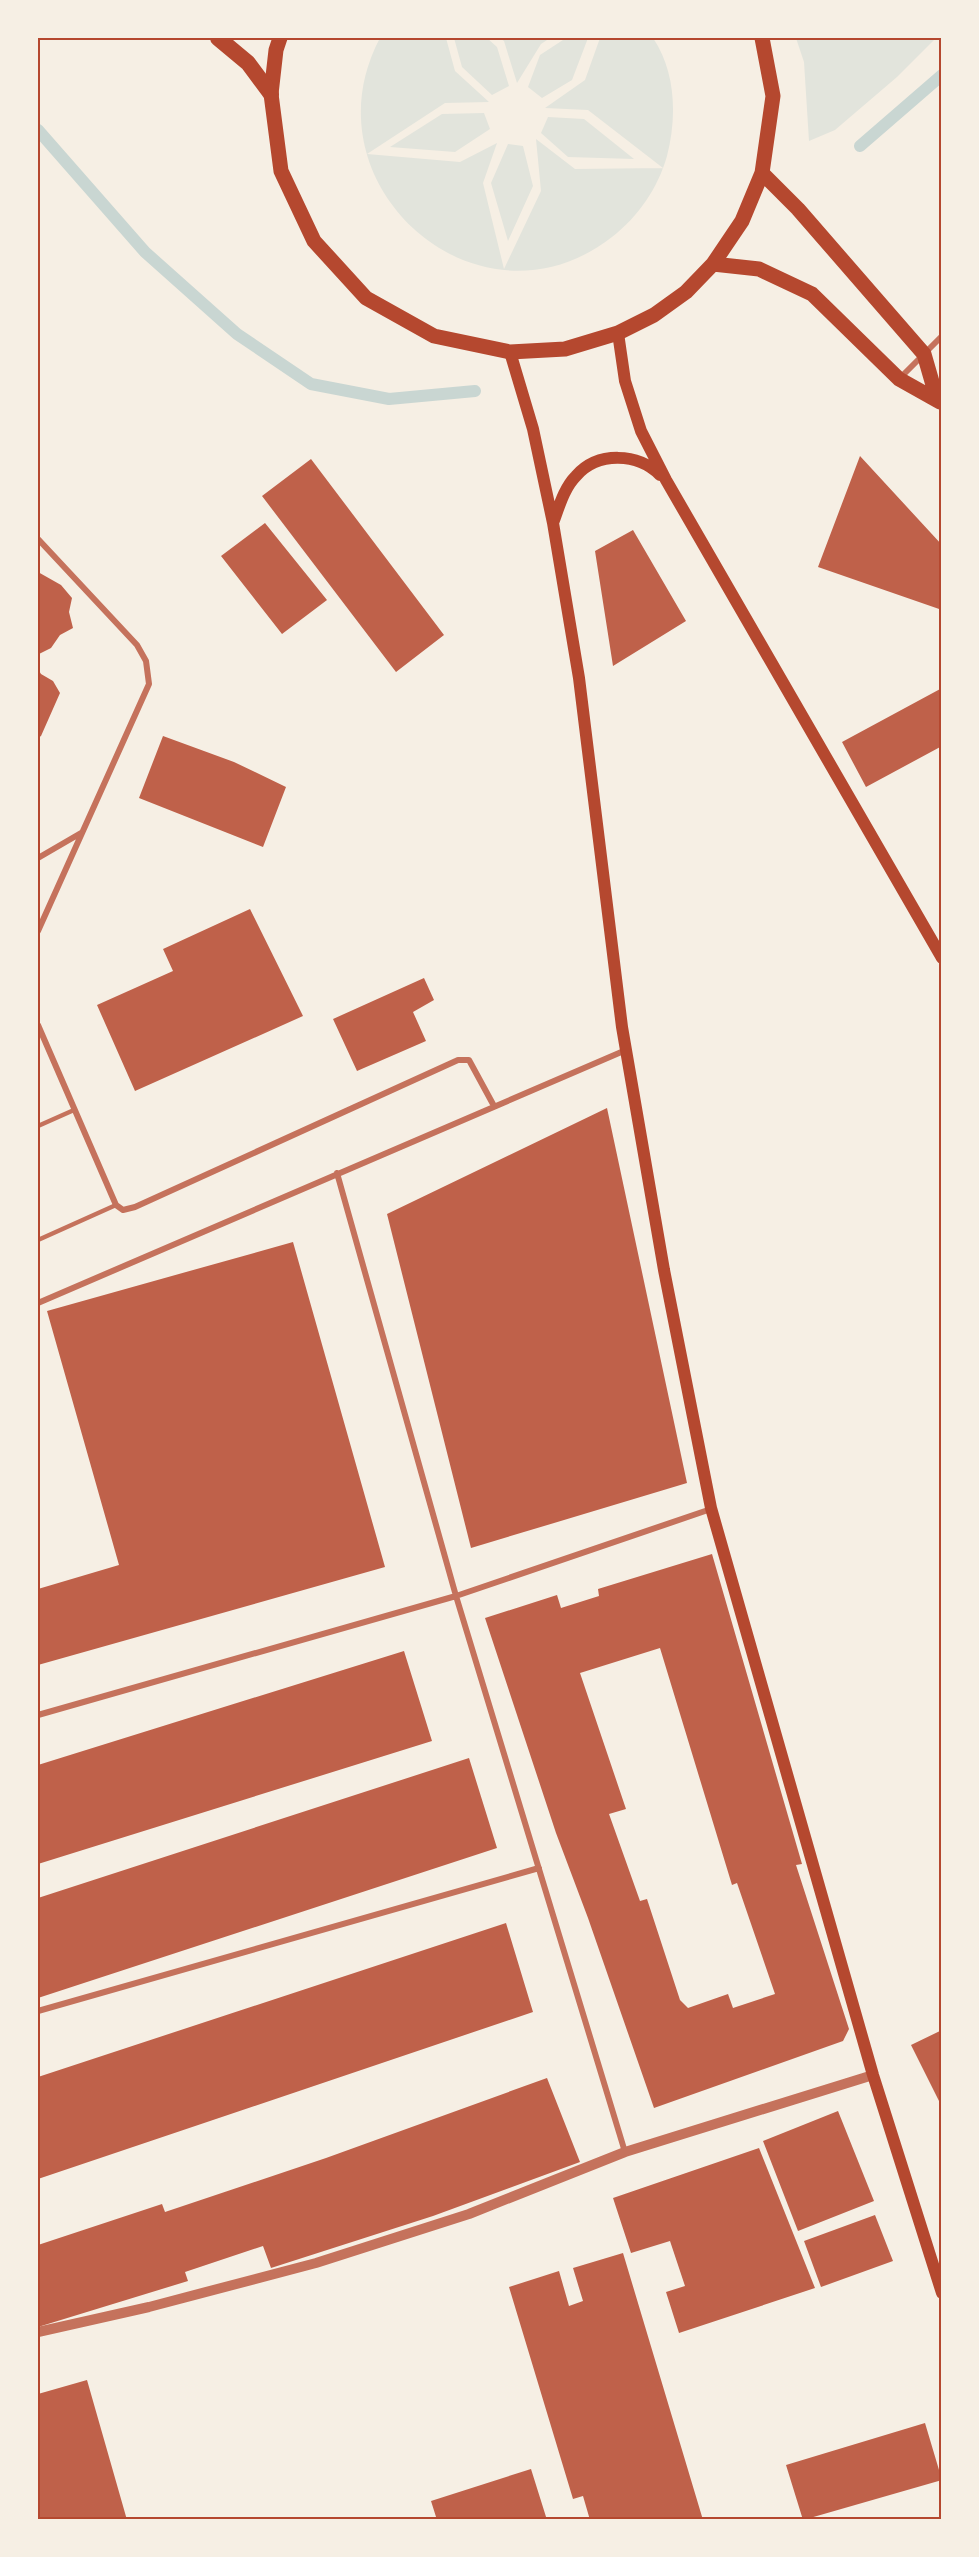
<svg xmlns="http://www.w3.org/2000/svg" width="979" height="2557" viewBox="0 0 979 2557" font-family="'Asap Condensed',sans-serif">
<rect width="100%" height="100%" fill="#f6efe4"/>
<path fill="#e2e4dc" d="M380,38H446L455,71L489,102L445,103L367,154L460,162L497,143L483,183L504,269L541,191L536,139L575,169L663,168L588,110L545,108L585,80L600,38H653C676,72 677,117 667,156C658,188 638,217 612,237C479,341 302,185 380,38Z
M454,38H487L497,47L509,86L492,95L462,67Z
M500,38H550L541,44L517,83L504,41Z
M566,38H588L572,80L542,98L528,87L540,55Z
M796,38H936L897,77L835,130L809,141L804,62Z
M484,113L490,129L455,152L390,147L442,114Z
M548,117L584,119L634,159L568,157L541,133Z
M508,144L523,146L533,186L508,241L491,183Z"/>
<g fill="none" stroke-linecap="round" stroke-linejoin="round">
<path stroke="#c9d6d2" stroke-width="12" d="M38,130L145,252L237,334L311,384L389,399L475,391
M860,146L942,75"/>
</g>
<path fill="#bf614a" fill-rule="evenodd" d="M860,456L942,545V610L818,567Z
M311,459L444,635L396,672L262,496Z
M265,523L327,600L282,634L221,556Z
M633,530L686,621L613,666L595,551Z
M38,572L61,585L72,598L69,612L73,628L60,635L51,648L39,654L38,653Z
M38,669L41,674L53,681L60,693L41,736L38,738Z
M942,688V746L866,787L842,742Z
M163,736L234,762L286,787L263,847L139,798Z
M250,909L303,1016L135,1091L97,1005L173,971L163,949Z
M424,978L434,1000L413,1012L426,1041L357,1071L333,1019Z
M607,1108L687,1483L471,1548L387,1214Z
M293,1242L385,1567L38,1665V1589L119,1565L47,1311Z
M712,1554L802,1864L796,1865L849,2029L843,2041L654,2108L588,1918L556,1833L485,1618L557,1595L561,1608L599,1596L598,1589ZM660,1648L732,1885L737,1883L775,1994L733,2008L728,1994L688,2008L680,2000L647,1899L640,1901L609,1814L626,1809L580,1673Z
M404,1651L432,1741L38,1864V1765Z
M469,1758L497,1848L38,1998V1898Z
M506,1923L533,2012L38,2179V2077Z
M942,2030V2107L911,2045Z
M547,2078L580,2162L433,2216L271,2268L263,2246L185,2272L188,2281L38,2327V2245L162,2204L165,2212L326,2158Z
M838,2111L874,2201L798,2231L763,2141Z
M759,2148L815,2288L679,2333L666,2292L685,2286L670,2241L631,2253L613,2198Z
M875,2215L893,2261L821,2287L804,2241Z
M623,2253L703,2520H590L583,2496L573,2499L509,2287L559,2271L569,2306L583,2301L573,2268Z
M87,2380L127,2520H38V2394Z
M925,2423L942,2480L803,2520L786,2465Z
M531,2469L547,2520H437L431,2501Z"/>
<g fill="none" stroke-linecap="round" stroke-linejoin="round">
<path stroke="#c5725c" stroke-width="4.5" d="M38,1126L74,1110
M38,1240L116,1205"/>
<path stroke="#c5725c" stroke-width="6" d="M900,378L942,336
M38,539L137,645L146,661L149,684L38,931
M38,858L81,833
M38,1025L116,1205L123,1210L135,1207L458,1060H469L494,1106
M337,1173L456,1596L625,2152
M38,1303L626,1050
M38,1715L456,1596L711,1509
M38,2011L539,1868"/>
<path stroke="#c5725c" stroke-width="10" d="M38,2332L149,2307L316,2263L469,2214L625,2152L873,2075"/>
<path stroke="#b5482f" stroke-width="12" d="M618,333L625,381L641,431L666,480L942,958
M510,352L533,429L553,523L579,678L622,1027L664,1270L711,1508L873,2075L942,2293
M553,523C559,507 564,488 576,476C598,451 638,453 660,475"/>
<path stroke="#b5482f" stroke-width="15" d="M280,38L276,50L271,94L281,171L314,241L366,298L434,336L510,352L565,349L618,333L654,315L686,292L713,264L742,221L762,173L773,96L762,38
M762,173L798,209L924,354L937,399
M713,264L759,269L812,294L899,379L940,402"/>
<path stroke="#b5482f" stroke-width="16" d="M218,38L248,63L271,94"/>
</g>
<rect width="979" height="2557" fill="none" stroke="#f6efe4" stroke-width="78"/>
<rect x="39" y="39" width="901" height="2479" fill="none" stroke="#b5482f" stroke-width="2"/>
</svg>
